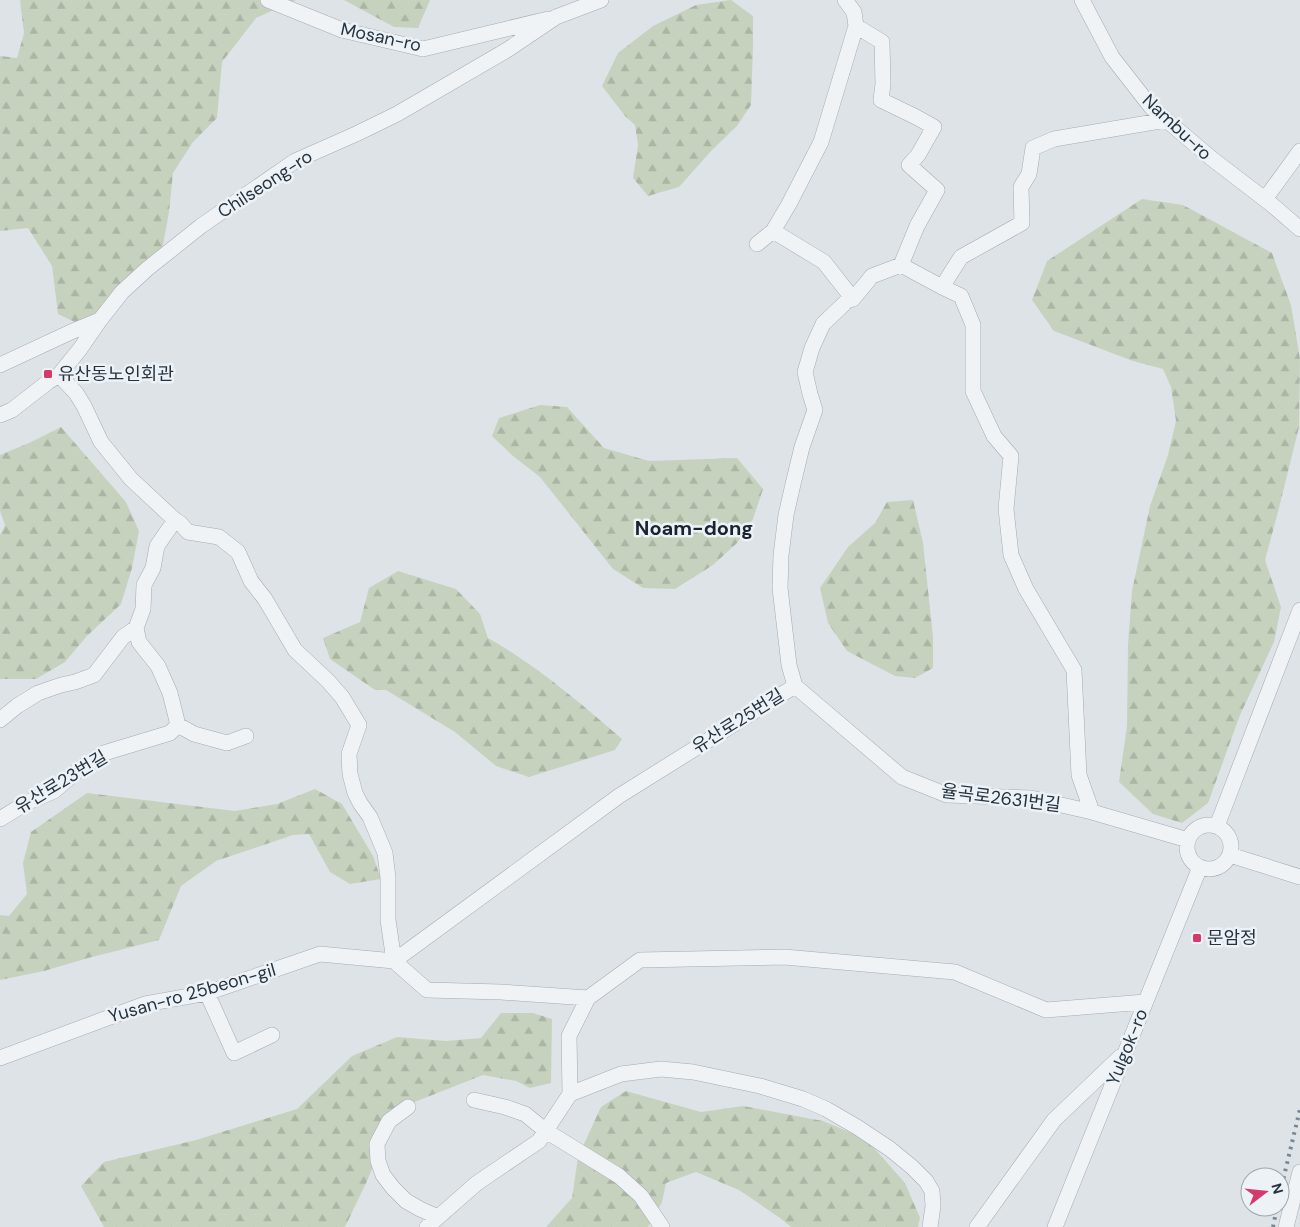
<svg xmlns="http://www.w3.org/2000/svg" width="1300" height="1227" viewBox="0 0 1300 1227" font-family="'DM Sans','Noto Sans KR',sans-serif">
<defs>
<pattern id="forest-firs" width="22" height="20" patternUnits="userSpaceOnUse" patternTransform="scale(1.25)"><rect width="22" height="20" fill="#c7d2be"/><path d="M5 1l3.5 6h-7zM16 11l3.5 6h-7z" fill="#abb5a4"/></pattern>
</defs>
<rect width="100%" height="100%" fill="#dee3e8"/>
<path fill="url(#forest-firs)" d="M21,0H296L256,18L222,62L217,118L193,142L173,173L169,212L161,256L98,318L83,326L58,314L52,266L28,228L0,231V56L17,58L24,33L20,1Z
M344,0H430L418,28L394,27Z
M731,0L753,16V46L751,105L737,126L713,149L679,187L648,196L633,178L638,145L635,125L625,116L602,86L618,53L653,26L696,5Z
M1142,199L1183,205L1272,253L1291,305L1300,359L1299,427L1278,512L1265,560L1281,607L1274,642L1240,715L1208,803L1182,823L1153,814L1119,782L1127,726L1128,644L1132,591L1150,506L1168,455L1176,421L1171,387L1163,369L1133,361L1054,331L1032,300L1047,261Z
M540,405L567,407L604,448L649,461L737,458L763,489L753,519L737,543L713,565L675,589L643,588L613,569L540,477L513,456L492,436L499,418Z
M61,427L126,502L139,531L132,568L121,604L86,637L65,662L36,679H0V535L5,525L0,511V455L29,443Z
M913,500L923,543L933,637V668L915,678L895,676L847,651L828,623L820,588L848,547L875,523L887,502Z
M398,571L456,589L480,614L488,638C537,666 579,702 622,739L615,750L529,777L496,766L455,732L386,690H375L330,659L323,638L360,622L369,588Z
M315,789L342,804L373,856L381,879L350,884L330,872L309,834L293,835L216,861L181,886L159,940L88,958L44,971L0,980V915L9,916L27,894L23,863L31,832L87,793L235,811L277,804Z
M501,1013H533L552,1019L551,1083L530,1088L516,1081L483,1075L407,1105L387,1128L368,1179L345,1227H104L81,1186L104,1162L196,1140L297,1109L352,1056L397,1037L446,1041L481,1038Z
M626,1091L701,1112L743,1106L823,1121L866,1139L905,1183L920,1218L918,1227H791L780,1218L739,1190L696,1172L666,1183L662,1202L648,1227H546L572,1198L578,1157L601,1107Z"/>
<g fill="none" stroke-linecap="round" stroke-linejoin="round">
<defs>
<path id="minor" d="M268,0L342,30L423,49L548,19
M1082,0L1112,57L1151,107L1211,158L1271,204L1300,229
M856,26L882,42L883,84L881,100L916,117L934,127L918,155L909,165L937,190L917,226L901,265
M1265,199L1300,151
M773,231L824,262L853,299
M757,244L773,231L789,204L821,142L856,26L854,12L845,0
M942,287L961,257L1022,223L1021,187L1029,174L1033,148L1054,139L1166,120
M0,365L73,331L100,320
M59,375L76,393L84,406L101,442L131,479L175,520L180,523L188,532L219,537L238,552L251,581L265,599L295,650L328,681L342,697L359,725L349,754L350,774L355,793L360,803L370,817L385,853L388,878V920L394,961L619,796L795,686
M0,415L12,410L48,382L59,375L80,349L100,320L122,292L147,269L201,226L295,161L356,134L397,114L507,50L556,17L601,0
M795,686L789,665L780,588L781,555L786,515L794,480L802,447L815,410L810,394L805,372L812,348L823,324L847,301L853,299L872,276L901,265L942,287L961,296L973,325V391L994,436L1011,456L1006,509L1011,555L1026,589L1074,670L1079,775L1092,812
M795,686L902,777L947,795L1031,798L1092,812L1188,840
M0,720L17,706L38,693L61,685L75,682L94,675L123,637L136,628L143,609L144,585L153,568L157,546L175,520
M178,725L194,734L227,743L246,736
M0,819L26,803L54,791L82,767L104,753L170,733L178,725L170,693L158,666L139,642L136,628
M1187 847a22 22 0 1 1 44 0a22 22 0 1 1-44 0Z
M1217,826L1300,610
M1230,855L1300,877
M207,993L234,1053L272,1035
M0,1058L145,1004L207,993L320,954L394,961L427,990L501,992L588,998
M570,1094L621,1074L661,1069L693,1072L760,1086L803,1099L826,1109L857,1127L890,1149L912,1167L926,1181L932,1191L933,1206L930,1227
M474,1100L505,1107L525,1114L546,1131L619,1176L641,1196L662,1227
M408,1107L389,1121L377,1144L378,1161L383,1175L393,1188L406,1201L420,1209L438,1217
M427,1227L477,1183L539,1141L570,1094L569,1036L588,998L640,960L784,957L955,972L1046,1010L1145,1002
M977,1227L1054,1120L1120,1057
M1055,1227L1200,867
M1286,1227L1300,1172"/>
</defs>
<use href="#minor" stroke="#a3abb2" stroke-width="16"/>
<use href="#minor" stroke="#f0f3f6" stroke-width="15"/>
<path stroke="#768692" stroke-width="4" stroke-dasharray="2.5 5" stroke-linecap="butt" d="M1280,1193L1300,1109
M1273,1227L1277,1207"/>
</g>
<g fill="#d43b6c" stroke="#edf2f6" stroke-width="2">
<rect x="43" y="369" width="10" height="10" rx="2.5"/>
<rect x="1192" y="933" width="10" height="10" rx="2.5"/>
</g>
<g text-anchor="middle" stroke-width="5" stroke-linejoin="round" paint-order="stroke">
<g font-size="18" fill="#263440" stroke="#edf2f6">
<text transform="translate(381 37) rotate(12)" y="6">Mosan-ro</text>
<text transform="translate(1177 127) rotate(43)" y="6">Nambu-ro</text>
<text transform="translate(265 184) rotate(-33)" y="6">Chilseong-ro</text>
<text transform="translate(738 721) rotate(-32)" y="6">유산로25번길</text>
<text transform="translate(61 782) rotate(-31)" y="6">유산로23번길</text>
<text transform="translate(1001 798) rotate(7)" y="6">율곡로2631번길</text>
<text transform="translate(192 993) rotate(-16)" y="6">Yusan-ro 25beon-gil</text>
<text transform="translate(1127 1047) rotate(-68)" y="6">Yulgok-ro</text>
</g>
<g font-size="18" fill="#263440" stroke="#edf2f6" text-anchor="start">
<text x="58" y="380">유산동노인회관</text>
<text x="1207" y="944">문암정</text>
</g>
<g font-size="20" font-weight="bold" fill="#192430" stroke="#edf2f6">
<text x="694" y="535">Noam-dong</text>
</g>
</g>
<g transform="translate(1265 1192) rotate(74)"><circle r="24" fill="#edf2f6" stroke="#9da6ad"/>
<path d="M0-4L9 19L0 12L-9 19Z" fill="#d43b6c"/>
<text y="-8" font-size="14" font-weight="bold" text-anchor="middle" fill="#263440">N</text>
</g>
</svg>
